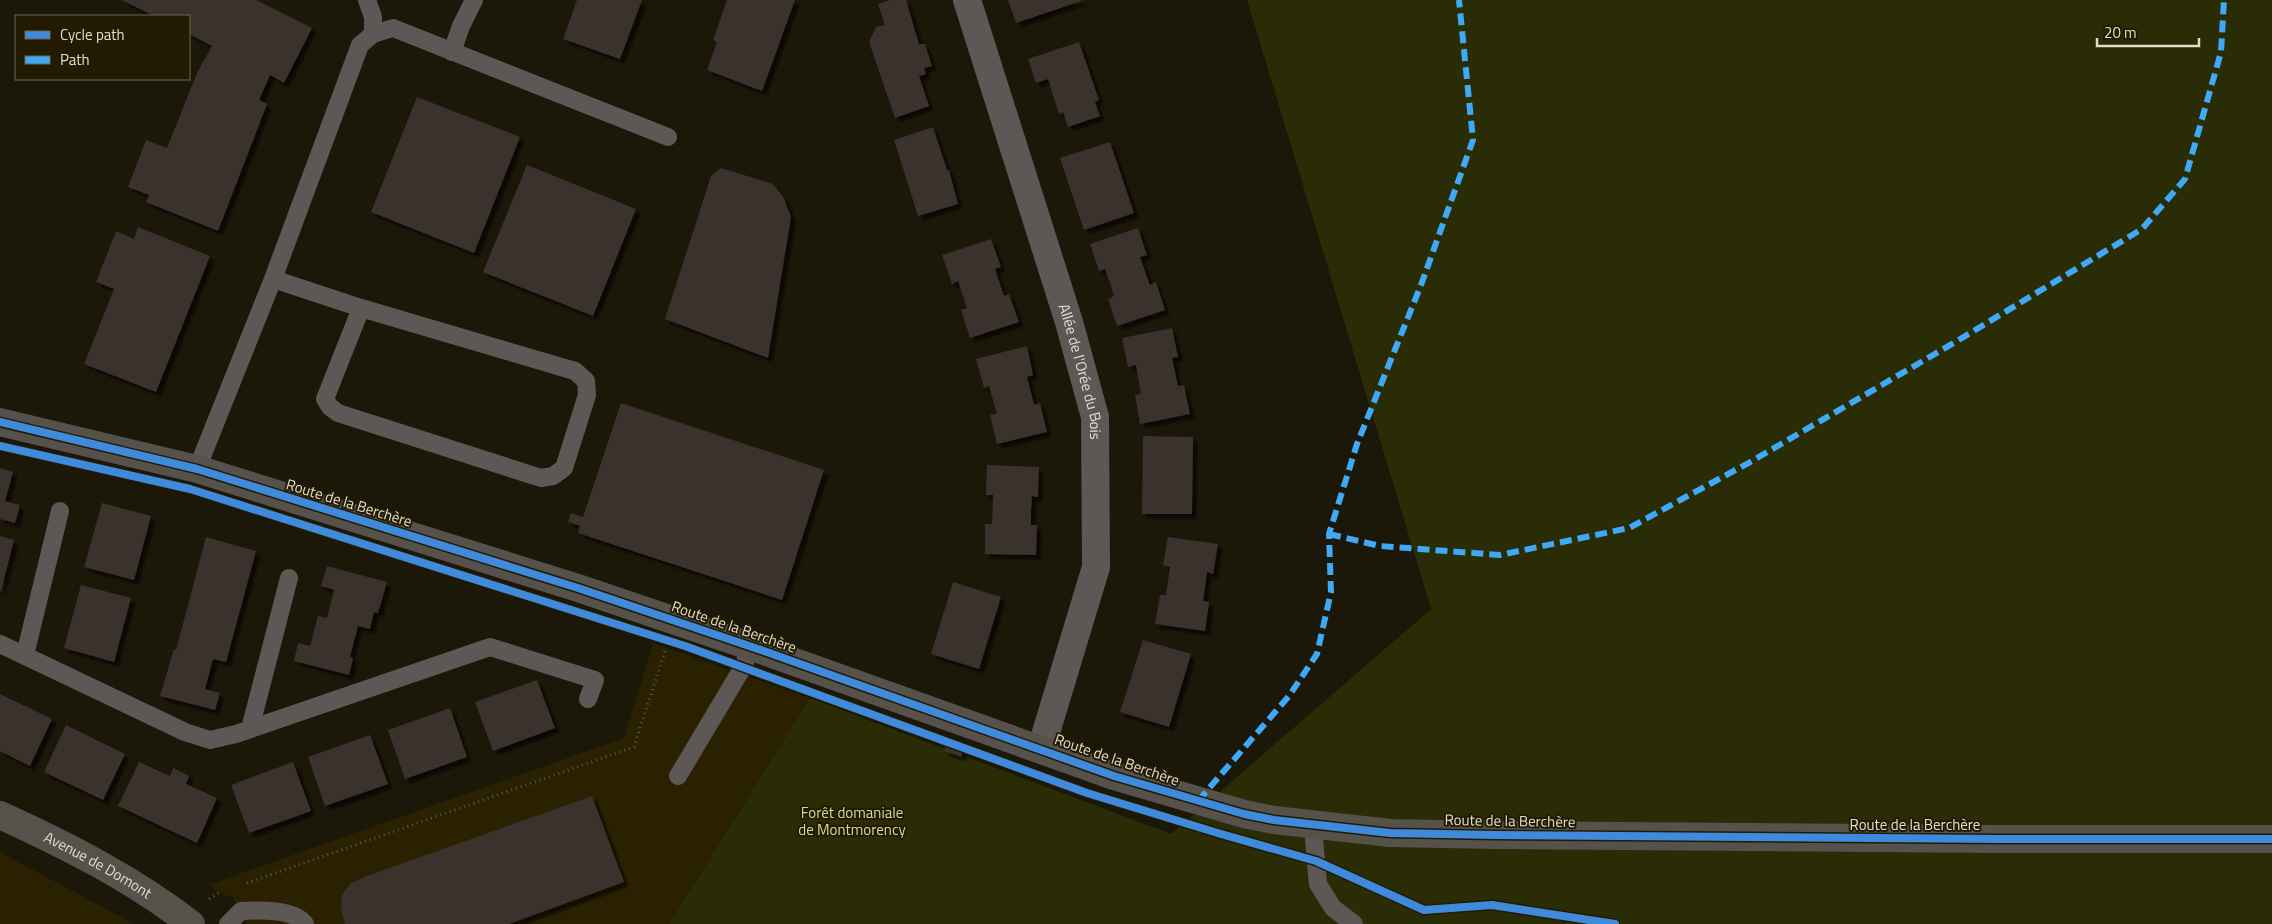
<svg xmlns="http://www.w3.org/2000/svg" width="2272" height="924" viewBox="0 0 2272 924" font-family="'Titillium Web',sans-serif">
<defs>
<filter id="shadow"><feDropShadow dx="4.5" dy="4.5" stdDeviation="1" flood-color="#0009"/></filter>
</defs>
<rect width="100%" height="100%" fill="#1b1709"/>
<path fill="#2a2101" d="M653,643L810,698L669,924H246L233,897L218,893L211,884L624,738Z
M0,852L134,924H0Z"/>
<path fill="#2a2c05" d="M1247,0H2272V924H669L810,698L1171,834L1431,609Z"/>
<path fill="#3b312d" filter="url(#shadow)" d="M122,0H256L312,28L284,83L270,75L259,100L267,104L218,231L146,202L149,195L128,187L146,140L167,148L197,73L212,46L189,34V16H154Z
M577,0H642L620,59L563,39Z
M727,0H795L762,91L707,70L717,42L713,40Z
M890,0H906L919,44H925L932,66L924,68L926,74L919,76L929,106L895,118L869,42L876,27L885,25L878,4Z
M1008,0H1084L1016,23Z
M1079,42L1099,100L1095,102L1100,116L1068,127L1063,112L1059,114L1048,79L1036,83L1028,59Z
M417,97L520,137L474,253L371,212Z
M933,127L947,170H949L958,204L918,216L894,140Z
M1110,142L1134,213L1084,230L1060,158Z
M527,165L636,209L593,316L483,272Z
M721,168L773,184L784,198L791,217L768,358L665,319L711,176Z
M138,227L210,256L156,392L84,364L114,289L96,282L116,231L134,239Z
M1138,228L1147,255L1140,257L1150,285L1156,282L1165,310L1117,326L1108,299L1114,296L1110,283L1105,269L1099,271L1090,244Z
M991,239L1001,267L995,269L1004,296L1009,294L1019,322L970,338L961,310L967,308L958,281L952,284L942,255Z
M1172,328L1178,357L1172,358L1178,386L1184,385L1190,414L1140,424L1135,395L1141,394L1136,365L1128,367L1122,338Z
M1027,346L1033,375L1027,377L1034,405L1040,403L1047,432L997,444L990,415L997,414L989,386L984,388L976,359Z
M621,403L824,470L782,600L578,533L580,526L568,522L571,513L583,517Z
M1143,436L1193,437L1192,514H1142Z
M987,465L1039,467L1038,497L1032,496L1031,511V525H1037L1036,555L985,554V524H992L993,495H986Z
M0,468L13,472L5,501L20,505L15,523L0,519Z
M102,503L151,516L134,580L84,567Z
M0,536L14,540L1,591H0Z
M206,537L256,551L226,662L213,659L205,689L220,693L215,710L160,696L174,649L176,650Z
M1168,537L1218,544L1213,574L1207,572L1203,601L1209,602L1205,631L1155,624L1160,595H1166L1170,567L1163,565Z
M327,566L387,582L378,613L374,612L370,629L358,626L350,657L353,658L349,675L294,661L298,643L310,646L318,616L327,618L334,590L321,586Z
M953,582L1001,597L979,669L931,654Z
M81,585L131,598L114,662L64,648Z
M1143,640L1191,654L1169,727L1120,712Z
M537,680L555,728L493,751L475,702Z
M0,694L52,719L30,766L0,751Z
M450,708L467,757L405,779L388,730Z
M66,725L125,754L103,800L44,772Z
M370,735L388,784L325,806L308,757Z
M946,744L963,750L961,757L944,751Z
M139,762L170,776L173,768L189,776L186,784L217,798L197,843L118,806Z
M293,762L311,811L249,833L231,785Z
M592,796L624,882L509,924H345L341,910L342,895L350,884L367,876Z"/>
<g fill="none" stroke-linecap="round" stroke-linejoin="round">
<path stroke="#5b5751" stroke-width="3" stroke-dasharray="1 4" stroke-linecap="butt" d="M247,883L634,747L665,651
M209,899L220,892"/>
<path stroke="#5d5856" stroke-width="18" d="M373,34L393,28L668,137
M452,52L461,26L474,0
M273,279L361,308L575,371L586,381L587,395L564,468L553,476L541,478L338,413L330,407L325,399L361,308
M197,469L273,279L360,45L373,34V17L367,0
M0,644L185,732L210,740L236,734L490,647L595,680L588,699
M25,655L60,511
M250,729L289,578
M678,776L743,667L751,647
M1313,826L1318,884L1333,908L1354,924
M228,924L241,911C259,910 294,909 305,924"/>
<path stroke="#5d5856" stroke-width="28" id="s1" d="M967,0L1069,322L1095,417L1096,567L1041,749"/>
<g stroke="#56514a" stroke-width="28">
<path d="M0,422L197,469L578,588L761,650L1114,776L1244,814L1274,820L1390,833L1495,835L2000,839H2272"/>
<path id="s2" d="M0,815C66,845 133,879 191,924"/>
</g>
<path stroke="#3fa9f5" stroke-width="6" stroke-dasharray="12 6" stroke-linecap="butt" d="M1329,534L1380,546L1500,555L1629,528L1752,461L1957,341L2142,229L2185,179L2221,52L2224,0
M1198,801L1289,696L1317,654L1331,592L1329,534L1357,444L1421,285L1473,140L1459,0"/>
<defs>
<path id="cycleway" d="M0,422L197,469L578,588L761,650L1114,776L1244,814L1274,820L1390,833L1495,835L2000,839H2272
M0,446L190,489L685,646L1087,793L1221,834L1316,861L1424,910L1492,905L1615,924"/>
</defs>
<use href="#cycleway" stroke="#231b01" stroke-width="11"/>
<use href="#cycleway" stroke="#408adc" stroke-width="8"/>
</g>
<g text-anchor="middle" stroke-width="4" stroke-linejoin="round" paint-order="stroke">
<g font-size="15" fill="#e2ddcd" stroke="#231b01">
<text dy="5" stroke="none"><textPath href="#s1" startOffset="389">Allée de l'Orée du Bois</textPath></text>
<text transform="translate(349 503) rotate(17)" y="5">Route de la Berchère</text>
<text transform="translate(734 627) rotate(19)" y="5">Route de la Berchère</text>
<text transform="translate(1117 760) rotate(19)" y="5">Route de la Berchère</text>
<text transform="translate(1510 821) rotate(1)" y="5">Route de la Berchère</text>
<text x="1915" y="830">Route de la Berchère</text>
<text dy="5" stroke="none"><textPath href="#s2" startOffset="110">Avenue de Domont</textPath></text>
</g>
<g font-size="15" fill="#d4dc94" stroke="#231b01">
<text x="852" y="818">Forêt domaniale<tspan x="852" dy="17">de Montmorency</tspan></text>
</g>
</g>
<rect x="15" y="15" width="175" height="65" fill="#231b01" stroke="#6f6953"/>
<rect x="25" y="31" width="25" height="8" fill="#408adc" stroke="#6f6953"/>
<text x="60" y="40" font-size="15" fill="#e2ddcd">Cycle path</text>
<rect x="25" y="56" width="25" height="8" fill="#3fa9f5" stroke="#6f6953"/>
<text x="60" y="65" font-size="15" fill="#e2ddcd">Path</text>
<path d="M2097 38v8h102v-8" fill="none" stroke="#e2ddcd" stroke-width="2.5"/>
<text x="2104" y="38" font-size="15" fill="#e2ddcd" stroke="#231b01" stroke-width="4" paint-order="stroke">20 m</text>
</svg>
